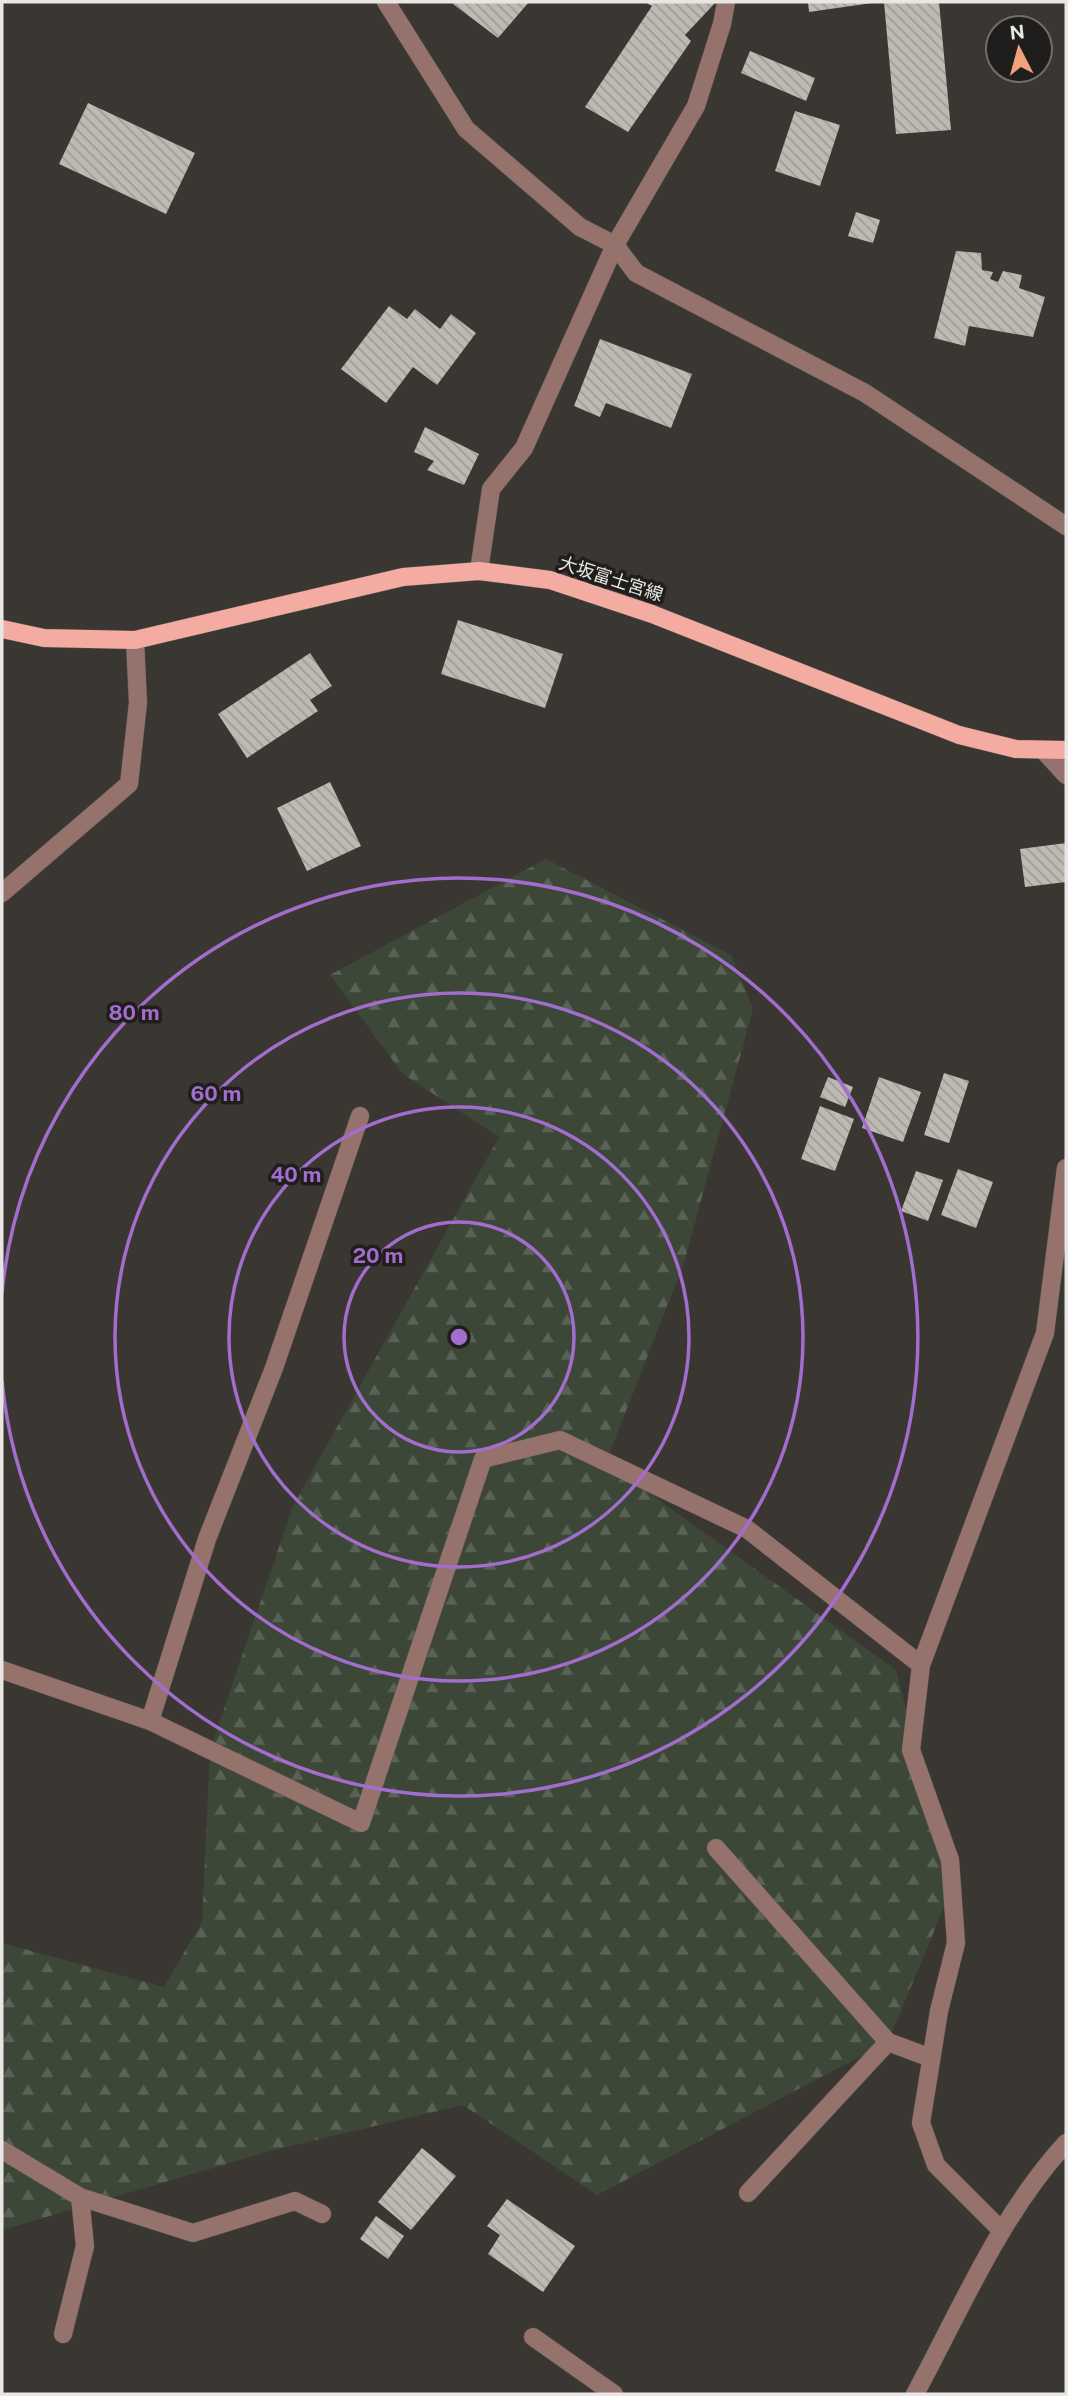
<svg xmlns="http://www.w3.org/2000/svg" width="1068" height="2396" viewBox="0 0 1068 2396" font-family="'Public Sans','Noto Sans JP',sans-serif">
<defs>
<pattern id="forest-firs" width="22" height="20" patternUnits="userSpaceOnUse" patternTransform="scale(1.75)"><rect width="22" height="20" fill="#3c4738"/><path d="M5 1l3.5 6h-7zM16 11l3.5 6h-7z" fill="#586255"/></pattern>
<pattern id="building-back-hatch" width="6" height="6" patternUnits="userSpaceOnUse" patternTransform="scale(1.75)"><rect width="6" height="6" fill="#bdb9b3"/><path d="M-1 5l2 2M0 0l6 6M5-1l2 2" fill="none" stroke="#9f9c97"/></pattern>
</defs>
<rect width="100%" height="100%" fill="#3a3732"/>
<path fill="url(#forest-firs)" d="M546,859L731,955L753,1009L684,1263L606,1462L896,1670L952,1888L888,2042L597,2195L463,2105L270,2151L2,2230V1943L164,1987L202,1922L210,1750L293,1506L499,1137L403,1074L330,975Z"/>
<path fill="url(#building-back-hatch)" d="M455,2H529L498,38L453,4Z
M645,2L715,3L685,35L691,41L628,132L585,107L652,6Z
M808,2H871L872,3L809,12Z
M884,2H939L951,130L896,134Z
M750,51L815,78L806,101L741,73Z
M88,103L195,153L166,214L59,164Z
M795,111L840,125L820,186L775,171Z
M856,212L880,220L873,243L848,236Z
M956,251L981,253L982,270L993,272L990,279L998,282L1003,271L1022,275L1019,288L1045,297L1033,337L969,326L965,346L934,338Z
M389,306L407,319L415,309L440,329L451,314L476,333L437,385L413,367L386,403L341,369Z
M600,339L692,374L671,428L606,403L600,417L574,406Z
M425,427L479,454L464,485L427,470L434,461L414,452Z
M458,620L563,654L545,708L441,674Z
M310,653L332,686L310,700L318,711L247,758L218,714Z
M330,782L361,846L307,871L277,808Z
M1066,843V882L1025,887L1020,849Z
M944,1073L969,1081L949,1143L924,1135Z
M828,1077L853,1087L845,1107L820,1097Z
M879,1077L921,1092L903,1142L862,1128Z
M820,1106L854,1119L835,1171L801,1159Z
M958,1169L993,1182L976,1228L941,1215Z
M916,1171L943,1180L928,1221L901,1211Z
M422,2148L456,2176L411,2230L378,2202Z
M507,2199L575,2246L543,2292L488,2254L500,2235L487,2226Z
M376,2216L404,2236L388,2259L360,2239Z"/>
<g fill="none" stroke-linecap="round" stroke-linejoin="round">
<defs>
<path id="minor" d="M386,2L466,129L580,227L615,245L636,273L865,393L1066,526
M479,571L491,489L524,448L615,245L696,106L722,24L726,2
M1045,752L1066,775
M2,893L129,784L138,703L135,640
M2,1670L150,1721L361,1823L483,1459L560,1440L747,1529L921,1665
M150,1721L207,1539L274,1368L360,1116
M716,1848L888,2042L931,2058
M2,2150L80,2197L85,2246L63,2334
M748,2193L888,2042
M80,2197L193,2233L295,2201L322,2214
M1002,2231L936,2165L921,2123L939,2011L956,1943L950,1860L911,1750L921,1665L1045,1333L1066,1168
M533,2337L614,2394
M915,2394C961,2309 1000,2215 1066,2143"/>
<path id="major" d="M2,629L44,638L135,640L403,577L479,571L550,580L652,614L959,735L1016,749L1066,750"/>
</defs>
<use href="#minor" stroke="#56534e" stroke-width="19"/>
<use href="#major" stroke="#56534e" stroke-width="19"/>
<use href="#minor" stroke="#96726d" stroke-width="18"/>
<use href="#major" stroke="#f4aca2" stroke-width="18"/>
</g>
<g fill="none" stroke="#a26dcc" stroke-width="3.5">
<circle cx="459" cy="1337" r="115"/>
<circle cx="459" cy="1337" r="230"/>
<circle cx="459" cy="1337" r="344"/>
<path d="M2 1293A459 459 0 1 1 2 1381"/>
</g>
<g text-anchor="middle" stroke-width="7" stroke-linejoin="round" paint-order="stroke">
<g font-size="18" fill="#e9e7e4" stroke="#201e1c">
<text transform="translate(611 579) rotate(18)" y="6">大坂富士宮線</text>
</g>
</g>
<circle cx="459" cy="1337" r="10" fill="#a26dcc" stroke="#201e1c" stroke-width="3.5"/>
<g font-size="21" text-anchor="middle" font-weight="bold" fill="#a26dcc" stroke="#201e1c" stroke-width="7" stroke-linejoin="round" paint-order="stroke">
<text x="134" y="1020">80 m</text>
<text x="216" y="1101">60 m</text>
<text x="296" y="1182">40 m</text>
<text x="378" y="1263">20 m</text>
</g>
<rect width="1068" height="2396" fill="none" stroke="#e9e7e4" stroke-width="7"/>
<g transform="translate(1019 49) rotate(354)"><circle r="33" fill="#201e1c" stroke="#706e6c" stroke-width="2"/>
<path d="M0-5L12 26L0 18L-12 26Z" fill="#f1a17b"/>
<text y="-10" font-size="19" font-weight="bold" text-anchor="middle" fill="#e9e7e4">N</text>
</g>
</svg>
